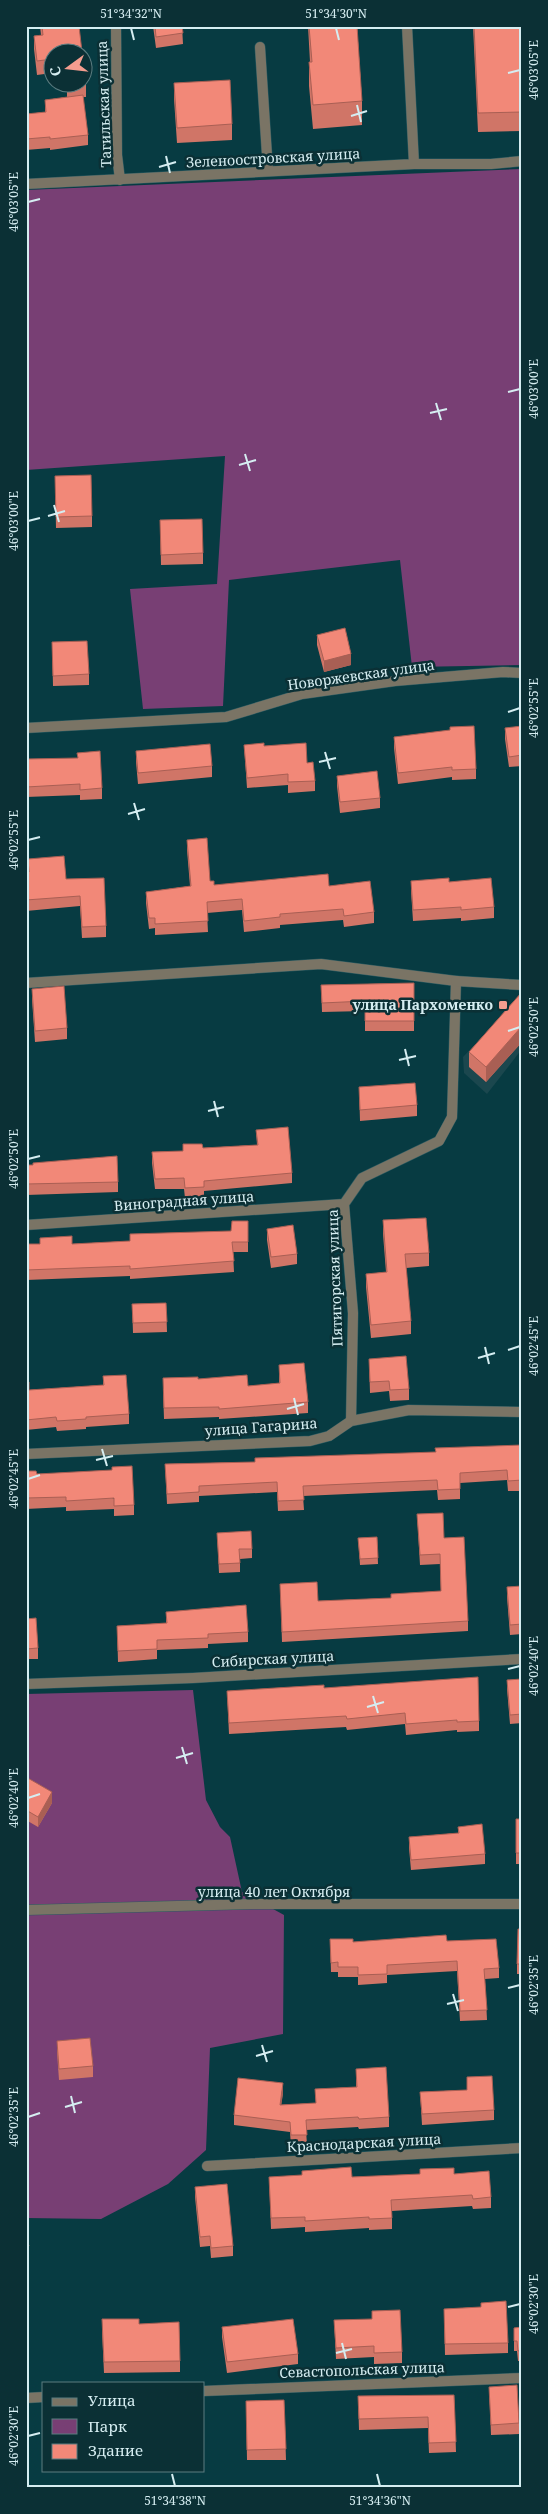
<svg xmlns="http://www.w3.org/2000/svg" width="548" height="2514" viewBox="0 0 548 2514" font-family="'Noto Serif',serif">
<rect width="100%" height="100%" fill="#073b42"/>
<path fill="#1b474e" d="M522,995V1049L487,1094L464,1073L463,1057Z"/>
<path fill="#783f74" d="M522,169V665L412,667L400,560L229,580L223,706L143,709L130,589L217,584L225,456L26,470V190Z
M193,1690L206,1800L220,1827L230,1837L242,1892L284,1915L283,2034L210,2048L206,2150L168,2184L101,2219L26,2218V1694Z"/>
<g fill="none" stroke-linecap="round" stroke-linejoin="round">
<defs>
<path id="service" d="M260,47L268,171"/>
<path id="minor" d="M116,26L117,155L120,180
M407,26L414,164
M26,184L414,164H491L522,161
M26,728L226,717L302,694L395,681L503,672L522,673
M26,983L321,964L456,981L452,1117L439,1141L362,1178L344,1204L353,1313L351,1421
M26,1225L344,1204
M26,1454L310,1441L329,1436L351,1421L409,1410L522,1412
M26,1684L193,1678L522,1659
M26,1910L252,1904H522
M207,2166L522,2148
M204,2391L522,2378
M26,2398L44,2397"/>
<path id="tertiary" d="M456,981L522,985"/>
</defs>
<use href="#service" stroke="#2c5b62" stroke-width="11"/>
<use href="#minor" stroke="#2c5b62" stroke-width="11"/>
<use href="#tertiary" stroke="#2c5b62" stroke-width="11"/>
<use href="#service" stroke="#7a7465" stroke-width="10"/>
<use href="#minor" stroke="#7a7465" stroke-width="10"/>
<use href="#tertiary" stroke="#7a7465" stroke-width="10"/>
</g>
<path fill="#d07567" d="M40,26H79L52,52V73L37,75L34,49V36L41,35Z
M153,26H182L183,44L156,48Z
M308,26H357L362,101V125L313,129L309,86V62H310Z
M473,26H522V131L478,132Z
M67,82L86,83V97H83L88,135V145L50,150V148L26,150V114L45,112V100L67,97Z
M174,83L232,124V140L177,143L174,99Z
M55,476L92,516V527L56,528Z
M160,520L203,553V564L161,565Z
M317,635L351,665L324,672L317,645Z
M52,642L89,674V685L53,686Z
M522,726V766L509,767L505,739V728Z
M394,737L476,769V779L452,780V777L398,784L394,748Z
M244,745L264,746L307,763L315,781V791L288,793V785L247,788Z
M136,751L212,766V777L138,784L136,762Z
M26,759L102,788V799L80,800V795L26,797Z
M337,776L380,798V808L340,813L337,786Z
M187,840L210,881L214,885L329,886L374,912V923L344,927L343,920L280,925V928L244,932L242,910L207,913L208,932L155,935V928L149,929L146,903V892L190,886L187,850Z
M28,859L66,879L106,926V937L82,938L80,906L26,911V872H28Z
M411,881L449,882L494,907V918L461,921V918L413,921L411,891Z
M414,983V1031H365V1011L322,1012L321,985Z
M32,989L67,1028V1039L35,1042L32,999Z
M522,992V1042L486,1082L469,1067V1052Z
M359,1087L417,1105V1116L360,1121Z
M256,1130L292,1173V1183L204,1191V1198H185L184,1189H155L152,1163V1152L183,1151L203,1148L257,1145Z
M26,1165L118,1182V1192L26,1195Z
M383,1220L429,1253V1266L406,1268L411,1321V1334L371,1338L366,1287V1274L386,1272L383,1234Z
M248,1221V1252H233L234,1272L130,1279V1276L26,1280V1244H72L130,1241L231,1231Z
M267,1229L297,1254V1264L271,1268L267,1240Z
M166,1303L167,1332L133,1333L132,1304Z
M369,1359L409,1389V1400L390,1401L389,1391L370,1393Z
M279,1365L308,1402V1413L219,1419V1417L164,1419L163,1389L198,1379L248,1386L279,1383Z
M103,1376L129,1414V1424L86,1427V1429L57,1431L56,1427L26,1430V1382L29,1390L103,1385Z
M522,1445V1491H508L507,1480L460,1483V1499L438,1500L437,1490L303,1496L304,1510L278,1511L277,1492L199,1496V1502L167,1504L165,1464L255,1462L435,1452Z
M26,1471L37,1474L134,1505V1515L114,1516V1509L66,1511V1507L26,1509Z
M417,1514L444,1538L468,1621V1631L282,1642L280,1584L318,1601L391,1598L441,1591L440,1564L420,1565Z
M217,1533L252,1549V1558L240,1559V1572L219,1573Z
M377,1537L378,1564L360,1565L358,1538Z
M522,1586V1634L510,1635L507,1597V1587Z
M166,1612L248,1632V1642L208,1644V1648L157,1650V1659L118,1662L117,1626L166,1623Z
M26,1619L38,1648V1659H26Z
M522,1679V1723L510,1724L507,1689V1680Z
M324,1688L479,1721V1731L457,1732V1730L406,1735L405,1724L347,1730L346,1727L229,1734L227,1691Z
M26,1777L52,1803L38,1827L26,1820Z
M516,1819H522V1864H516Z
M458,1827L485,1854V1864L411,1870L409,1848V1837L458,1833Z
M522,1929V1974H517V1964Z
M330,1939L353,1942L447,1941L499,1968V1978L485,1979L487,2020L460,2021L457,1971L387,1975V1983L358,1985V1977H338V1972H331Z
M57,2041L93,2066V2077L59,2080L57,2052Z
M356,2069L389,2117V2127L359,2129L358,2127L306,2130L307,2145L291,2146L290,2132L234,2125V2115L283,2093L281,2105L316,2103L315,2089L356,2087Z
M467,2077L494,2110V2120L422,2125L420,2092L467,2090Z
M454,2174L491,2197V2208L473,2209L472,2206L392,2211V2229L369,2230V2228L305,2232V2227L271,2229L269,2177H352Z
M195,2187L233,2246V2256L211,2258L210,2246L200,2247L195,2197Z
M481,2307L508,2343V2353L445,2355L444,2309Z
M334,2320L402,2352V2363L374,2364V2357L336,2359Z
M139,2324L180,2361V2372L104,2373L102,2330Z
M222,2327L298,2354V2364L227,2373L222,2337Z
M522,2327V2361H518L517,2351H514V2328Z
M489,2387L519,2423V2434L491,2435Z
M454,2395L456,2452L429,2453L428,2428L359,2430L358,2396Z
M284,2400L286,2460H247L246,2401Z"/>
<path fill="#a95f54" d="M351,654V665L324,672V661Z
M522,1026V1042L486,1082V1067Z
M52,1792V1803L38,1827V1817Z
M283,2083V2093L280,2115V2105Z
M29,2245V2251L26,2259V2254Z"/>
<path fill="#f28878" stroke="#a95f54" d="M42,26H79L82,52H52V59L37,61L34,36L43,35Z
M155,26H182L183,33L156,37Z
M309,26H357L362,101L313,105L309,62H312Z
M474,26H522V112L478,113Z
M82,53L86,83L67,84V82H82Z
M230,80L232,124L177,128L174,83Z
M83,95L88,135L50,139V137L26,139V114L46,112L45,100Z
M91,475L92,516L56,517L55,476Z
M202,519L203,553L161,555L160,520Z
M345,628L351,654L324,661L317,635Z
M87,641L89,674L53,676L52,642Z
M474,726L476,769L452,770V767L398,773L394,737L450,730V727Z
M522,726V755L509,757L505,728Z
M264,743V746L306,743L307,763L313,762L315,781L288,782V774L247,778L244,745Z
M210,744L212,766L138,773L136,751Z
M100,751L102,788L80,790V784L26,787V759L78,758L77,753Z
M377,771L380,798L340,802L337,776Z
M207,838L210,881H214V885L328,874L329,886L370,881L374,912L344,916L343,909L280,914V917L244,921L242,899L207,902L208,921L155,924V918H149L146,892L191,886L187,840Z
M64,856L66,879L104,878L106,926L82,927L80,896L26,900V872H29L28,859Z
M449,878V882L491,878L494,907L461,910V907L413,910L411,881Z
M414,983V1021H365V1001L322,1003L321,985Z
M64,986L67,1028L35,1031L32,989Z
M522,992V1026L486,1067L469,1052Z
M415,1083L417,1105L360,1110L359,1087Z
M288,1127L292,1173L204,1181V1187L185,1188L184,1178L155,1179L152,1152L183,1151V1144H202L203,1148L258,1145L256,1130Z
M117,1156L118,1182L26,1184V1165H33V1163Z
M426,1218L429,1253L405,1254L411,1321L371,1325L366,1274L387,1272L383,1220Z
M232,1221H248V1242H232L234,1261L130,1269V1266L26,1270V1244H40V1238L72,1236V1244L130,1241V1234L231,1231Z
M293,1225L297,1254L271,1257L267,1229Z
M166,1303L167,1322L133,1323L132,1304Z
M406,1356L409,1389L390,1390L389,1381L370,1382L369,1359Z
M304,1363L308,1402L219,1409V1407L164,1408L163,1378L198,1377V1379L247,1375L248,1386L280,1383L279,1365Z
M126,1375L129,1414L86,1417V1419L57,1421L56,1417L26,1420V1382H29V1390L104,1385L103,1376Z
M522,1445V1480L508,1481L507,1470L460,1473V1489L438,1490L437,1480L303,1486L304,1500L278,1501L277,1482L199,1486V1492L167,1494L165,1464L255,1462V1458L436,1452L435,1448Z
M132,1466L134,1505L114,1506V1498L66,1501V1497L26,1498V1471H36L37,1474L112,1470V1467Z
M443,1513L444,1538L464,1537L468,1621L282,1632L280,1584L317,1582L318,1601L391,1598V1594L441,1591L440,1554L420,1555L417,1514Z
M251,1531L252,1549H239L240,1563L219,1564L217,1533Z
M377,1537L378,1558L360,1559L358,1538Z
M522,1586V1624L510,1625L507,1587Z
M246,1605L248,1632L208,1634V1638L157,1640V1649L118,1651L117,1626L167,1623L166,1612Z
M36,1618L38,1648L26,1649V1619Z
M478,1677L479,1721L457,1722V1720L406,1724L405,1713L347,1719L346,1716L229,1723L227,1691L324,1685V1688Z
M522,1679V1714L510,1715L507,1680Z
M26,1777L52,1792L38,1817L26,1810Z
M516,1819H522V1853H516Z
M482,1824L485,1854L411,1860L409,1837L459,1833L458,1827Z
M518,1929H522V1964H517Z
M446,1935L447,1941L496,1939L499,1968L484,1969L487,2010L460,2011L457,1961L387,1965V1974L358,1975V1967H338V1962L331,1963L330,1939H353V1942Z
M90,2038L93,2066L59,2069L57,2041Z
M386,2067L389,2117L359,2119L358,2117L306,2120L307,2135H291L290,2122L234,2115L238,2078L283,2083L280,2105L316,2103L315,2089L357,2087L356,2069Z
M492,2076L494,2110L422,2114L420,2092L467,2090V2077Z
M351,2167L352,2177L420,2174V2169L454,2168V2174L489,2171L491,2197L473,2199L472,2195L391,2200L392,2218L369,2219V2217L305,2221V2217L271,2218L269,2177L302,2175V2171Z
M227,2184L233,2246L211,2248L210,2236L200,2237L195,2187Z
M26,2244L29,2245L26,2254Z
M506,2301L508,2343L445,2344L444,2309L481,2307V2303Z
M400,2310L402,2352L374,2353V2346L336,2348L334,2320L372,2319V2311Z
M102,2319H139V2324L179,2322L180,2361L104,2362Z
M293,2319L298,2354L227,2362L222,2327Z
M522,2327V2350L518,2351L517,2341H514V2328Z
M517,2385L519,2423L491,2425L489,2387Z
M454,2395L456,2442L429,2443L428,2417L359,2419L358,2396Z
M284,2400L286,2449L247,2450L246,2401Z"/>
<path fill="none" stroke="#d5edf1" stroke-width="2" d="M131,28L134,40M336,28L339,40M508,73L520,70M357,105L361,122M351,116L367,111M166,156L170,173M159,167L176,162M28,202L40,199M508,392L520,389M436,403L441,420M430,413L447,409M245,454L250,471M239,465L256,460M54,505L59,522M48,516L65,511M28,521L40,518M508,712L520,708M325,752L330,769M319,762L336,758M134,803L139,820M128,814L145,809M28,840L40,837M508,1031L520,1027M405,1049L409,1066M399,1060L416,1056M214,1101L218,1117M208,1111L224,1107M28,1159L40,1156M485,1347L489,1364M508,1350L520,1346M478,1358L495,1353M294,1398L298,1415M287,1409L304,1404M102,1449L107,1466M96,1460L113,1456M28,1479L40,1475M508,1669L520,1666M373,1696L378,1713M367,1707L384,1702M182,1747L187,1764M176,1758L193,1753M28,1798L40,1794M508,1988L520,1985M453,1994L458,2011M447,2004L464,2000M262,2045L267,2062M256,2056L273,2051M71,2096L75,2113M65,2107L82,2102M28,2117L40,2113M508,2307L520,2304M342,2343L346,2359M336,2353L352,2349M28,2436L40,2433M172,2474L175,2486M377,2474L380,2486"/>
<rect fill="#f59d8f" stroke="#0b3035" stroke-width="2" x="498" y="1000" width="10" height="10" rx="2.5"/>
<g text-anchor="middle" stroke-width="5" stroke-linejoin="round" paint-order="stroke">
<g font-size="14" fill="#d5edf1" stroke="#0b3035">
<text transform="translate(104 104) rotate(-92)" y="5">Тагильская улица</text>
<text transform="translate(273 158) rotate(-3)" y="5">Зеленоостровская улица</text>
<text transform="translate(361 675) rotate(-8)" y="5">Новоржевская улица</text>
<text transform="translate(184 1201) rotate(-4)" y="5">Виноградная улица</text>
<text transform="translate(335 1278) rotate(-92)" y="5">Пятигорская улица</text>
<text transform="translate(261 1427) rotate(-4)" y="5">улица Гагарина</text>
<text transform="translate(273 1659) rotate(-3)" y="5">Сибирская улица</text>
<text x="274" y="1897">улица 40 лет Октября</text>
<text transform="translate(364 2143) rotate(-3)" y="5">Краснодарская улица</text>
<text transform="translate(362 2370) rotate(-2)" y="5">Севастопольская улица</text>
</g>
<g font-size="14" font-weight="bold" fill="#d5edf1" stroke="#0b3035" text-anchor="end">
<text x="493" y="1010">улица Пархоменко</text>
</g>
</g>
<rect width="548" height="2514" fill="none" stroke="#0b3035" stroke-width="55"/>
<rect x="42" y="2382" width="162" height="90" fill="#0b3035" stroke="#5c7c80"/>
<rect x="52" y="2398" width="25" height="8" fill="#7a7465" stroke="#5c7c80"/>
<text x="88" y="2406" font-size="15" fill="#d5edf1">Улица</text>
<rect x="52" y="2419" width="25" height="15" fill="#783f74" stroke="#5c7c80"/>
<text x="88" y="2432" font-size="15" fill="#d5edf1">Парк</text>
<rect x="52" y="2444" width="25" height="15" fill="#f28878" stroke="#5c7c80"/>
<text x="88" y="2456" font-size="15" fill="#d5edf1">Здание</text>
<g transform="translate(68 68) rotate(255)"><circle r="24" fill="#0b3035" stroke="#5c7c80"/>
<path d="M0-4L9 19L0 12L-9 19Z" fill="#f59d8f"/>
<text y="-8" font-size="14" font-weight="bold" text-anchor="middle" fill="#d5edf1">С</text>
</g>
<rect x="28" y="28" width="492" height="2458" fill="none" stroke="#d5edf1" stroke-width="2"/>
<g font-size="12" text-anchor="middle" fill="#d5edf1">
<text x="131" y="18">51°34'32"N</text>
<text x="336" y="18">51°34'30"N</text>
<text transform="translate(534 70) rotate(-90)" y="4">46°03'05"E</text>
<text transform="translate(14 202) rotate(-90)" y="4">46°03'05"E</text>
<text transform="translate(534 389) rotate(-90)" y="4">46°03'00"E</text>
<text transform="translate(14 521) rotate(-90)" y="4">46°03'00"E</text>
<text transform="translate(534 708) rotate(-90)" y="4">46°02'55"E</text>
<text transform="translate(14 840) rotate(-90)" y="4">46°02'55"E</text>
<text transform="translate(534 1027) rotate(-90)" y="4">46°02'50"E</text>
<text transform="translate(14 1159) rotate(-90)" y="4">46°02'50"E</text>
<text transform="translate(534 1346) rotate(-90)" y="4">46°02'45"E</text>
<text transform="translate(14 1479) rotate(-90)" y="4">46°02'45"E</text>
<text transform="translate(534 1666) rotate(-90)" y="4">46°02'40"E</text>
<text transform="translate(14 1798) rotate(-90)" y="4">46°02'40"E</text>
<text transform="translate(534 1985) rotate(-90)" y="4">46°02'35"E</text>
<text transform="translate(14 2117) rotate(-90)" y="4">46°02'35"E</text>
<text transform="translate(534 2304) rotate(-90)" y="4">46°02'30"E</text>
<text transform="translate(14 2436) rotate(-90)" y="4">46°02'30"E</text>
<text x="175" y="2505">51°34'38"N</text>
<text x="380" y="2505">51°34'36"N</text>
</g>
</svg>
